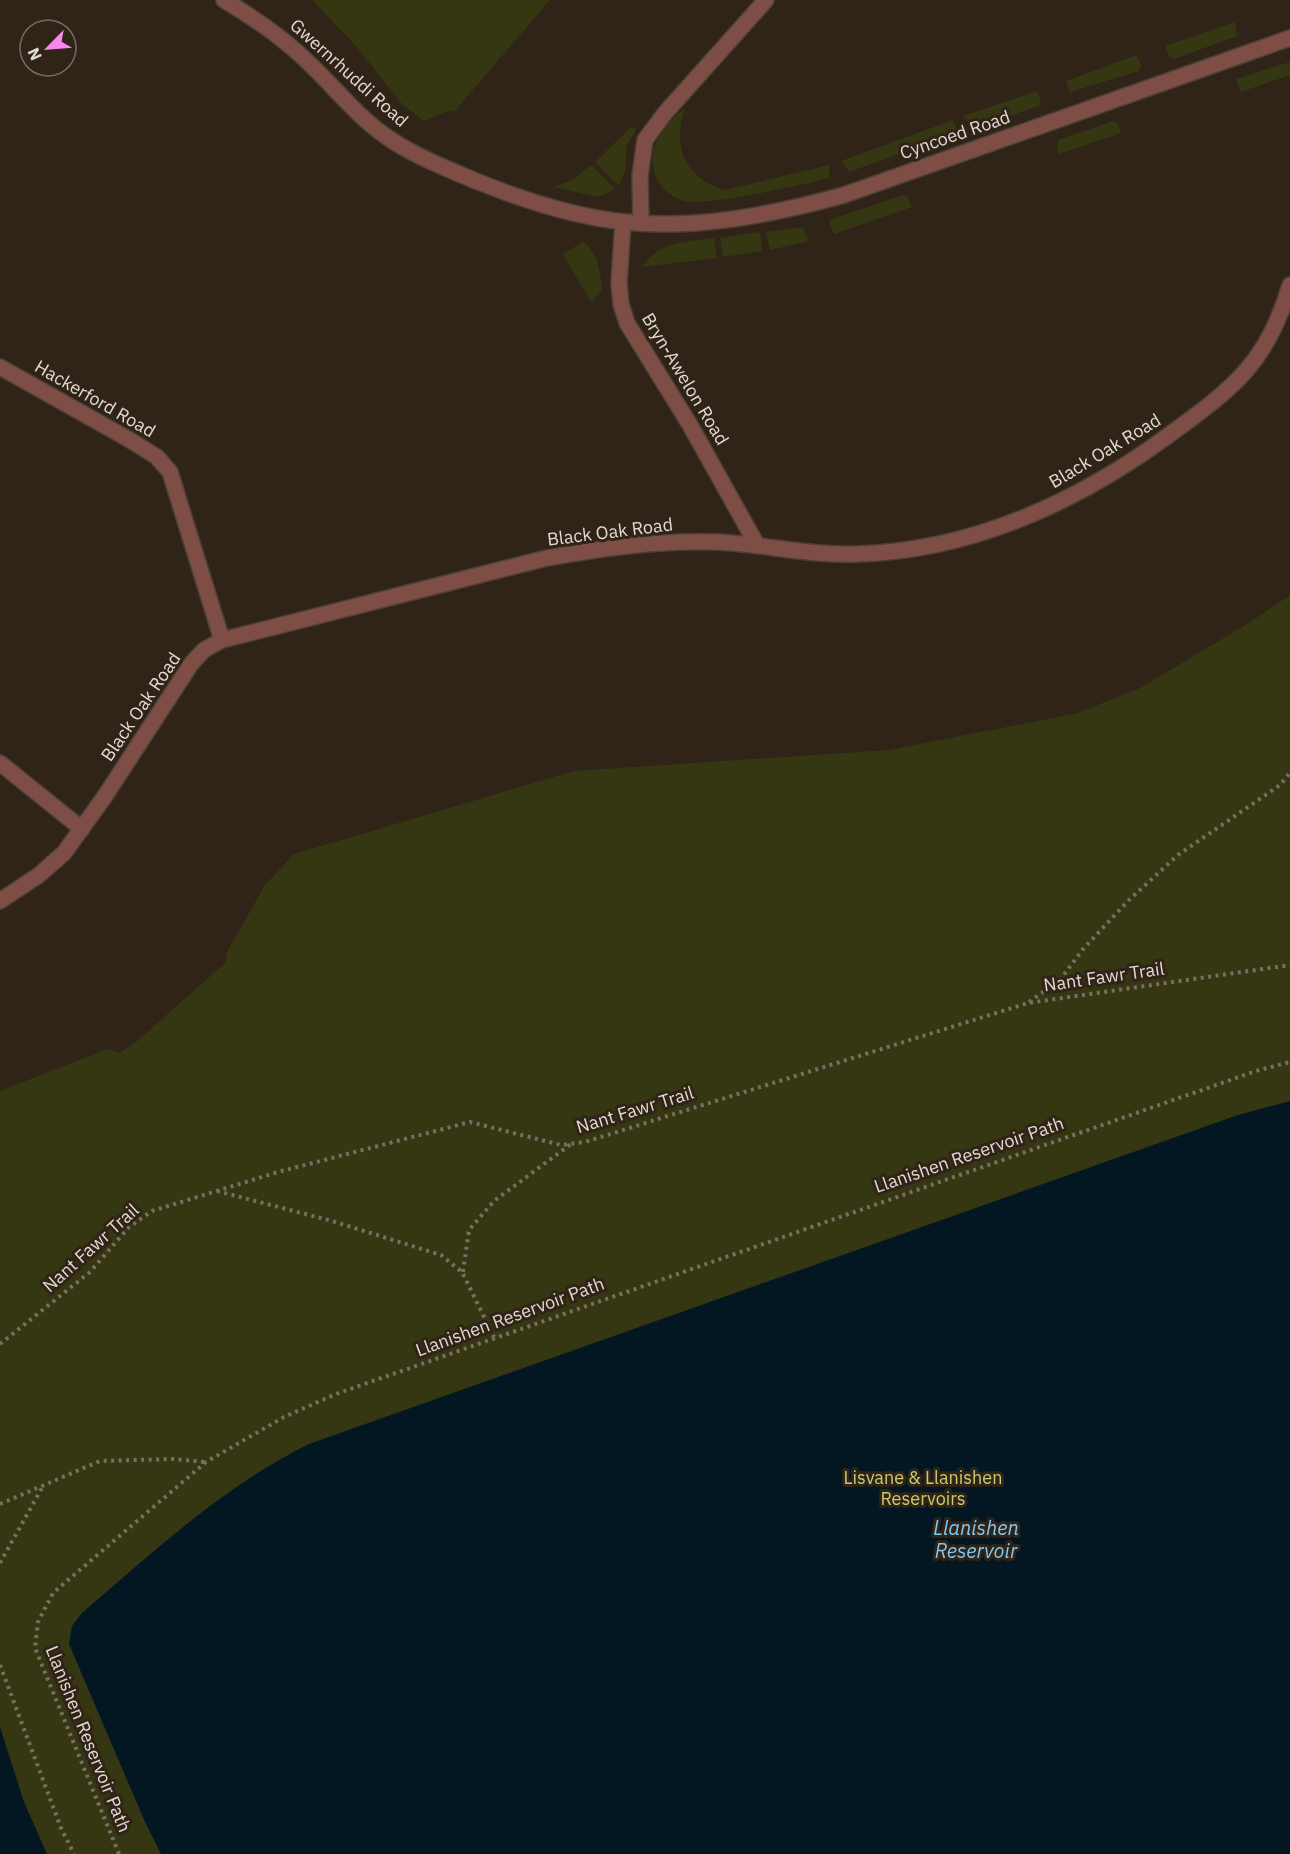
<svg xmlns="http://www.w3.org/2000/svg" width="1290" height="1854" viewBox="0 0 1290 1854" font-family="'IBM Plex Sans',sans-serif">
<rect width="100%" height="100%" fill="#302317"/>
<path fill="#353713" d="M312,0H550L453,113L451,110L424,121L402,104L355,45Z
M1235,22L1237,36L1174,59L1169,56L1165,46Z
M1137,55L1141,66L1139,71L1070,92L1066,81Z
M1290,62V75L1241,92L1236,79Z
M1037,91L1041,102L1039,106L971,129L963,116Z
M685,109C671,147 686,179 725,190L829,165V178C801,185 709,206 685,201C663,196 649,174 653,152C655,139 673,115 685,109Z
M953,120L957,130L955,134L849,172L841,161Z
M1113,121L1117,123L1121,133L1059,154L1057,146L1058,140Z
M632,126L636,130L627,144L625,171L619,186L595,162Z
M591,165L615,189L599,197L553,187L572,180Z
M903,195L908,197L912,207L834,234L829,222L832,219Z
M803,227L809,241L770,250L766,232Z
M760,232L762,251L723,257L720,238Z
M714,238L717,258L642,267C659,241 687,242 714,238Z
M583,241C599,255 600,270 602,290L591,302L563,255Z
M1290,595V1854H0V1091L107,1049L120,1053L136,1042L225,963L227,952L265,885L294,854L574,771L889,750L1078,713L1140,688L1244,626Z"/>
<path fill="#031723" d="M1290,1101V1854H161L145,1822L69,1644L72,1626L82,1613C154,1551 224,1486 309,1444L1238,1115Z
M0,1727L24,1802L47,1854H0Z"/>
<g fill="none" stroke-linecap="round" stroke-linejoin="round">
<defs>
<path id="minor" d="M224,0C256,19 285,39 311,65C336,89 358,117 387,137C414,156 446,168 476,181C523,200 574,217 625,222C697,230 775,214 844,195L1290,38
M623,222L619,283L621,304L627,323L690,425L757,545
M641,223L640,176L645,140L665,113L766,0
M0,367L130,440L157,457L170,472L222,640
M0,763L82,829
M0,901L39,875L64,853L105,796L191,664L204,650L222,640L547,558C603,548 660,540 717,542C764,544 810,556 857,554C971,551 1078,502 1169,435C1233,388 1267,364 1290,285"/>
</defs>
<use href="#minor" stroke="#4d4035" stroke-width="18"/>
<path stroke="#7a6e64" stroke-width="4" stroke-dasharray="3 4.5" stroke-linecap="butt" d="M1029,1002L1059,981L1084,948L1129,900L1178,855L1280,785L1290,773
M217,1191L332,1221L441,1255L462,1272L494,1337
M463,1272L469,1230L494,1201L571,1144
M0,1344L90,1272L129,1227L152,1211L278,1172L470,1122L561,1145L585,1142L1028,1003L1290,965
M0,1504L100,1461L173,1459L205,1462
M0,1563L43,1486
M0,1665L61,1828L74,1854
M119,1854L35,1648L38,1622L53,1593L206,1462L284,1417L336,1394L1256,1071L1290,1062"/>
<use href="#minor" stroke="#7e4e46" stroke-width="15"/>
</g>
<g text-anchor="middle" stroke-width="6" stroke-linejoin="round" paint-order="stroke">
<g font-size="18" fill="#e3dad2" stroke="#302317">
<text transform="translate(349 73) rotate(42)" y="6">Gwernrhuddi Road</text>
<text transform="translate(955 135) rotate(-19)" y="6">Cyncoed Road</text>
<text transform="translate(685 379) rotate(59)" y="6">Bryn-Awelon Road</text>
<text transform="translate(95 399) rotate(30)" y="6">Hackerford Road</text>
<text transform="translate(1105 451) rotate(-31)" y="6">Black Oak Road</text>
<text transform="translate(610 532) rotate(-7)" y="6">Black Oak Road</text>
<text transform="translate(141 707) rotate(-56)" y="6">Black Oak Road</text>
<text transform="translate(1104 977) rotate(-8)" y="6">Nant Fawr Trail</text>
<text transform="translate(635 1110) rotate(-17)" y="6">Nant Fawr Trail</text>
<text transform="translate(969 1155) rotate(-19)" y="6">Llanishen Reservoir Path</text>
<text transform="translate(91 1248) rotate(-42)" y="6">Nant Fawr Trail</text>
<text transform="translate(510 1317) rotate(-20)" y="6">Llanishen Reservoir Path</text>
<text transform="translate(88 1739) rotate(68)" y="6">Llanishen Reservoir Path</text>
</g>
<g font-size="18" fill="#c6cd6e" stroke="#302317">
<text x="923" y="1484">Lisvane &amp; Llanishen<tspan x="923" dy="21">Reservoirs</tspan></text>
</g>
<g font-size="20" font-style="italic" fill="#7fc8f3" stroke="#302317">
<text x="976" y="1535">Llanishen<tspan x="976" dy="23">Reservoir</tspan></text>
</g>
</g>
<g transform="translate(48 48) rotate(245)"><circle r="28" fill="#302317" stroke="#786c62" stroke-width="1.5"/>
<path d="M0-4.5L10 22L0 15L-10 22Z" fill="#f688ed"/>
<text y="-9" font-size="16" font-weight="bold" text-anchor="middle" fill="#e3dad2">N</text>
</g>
</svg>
